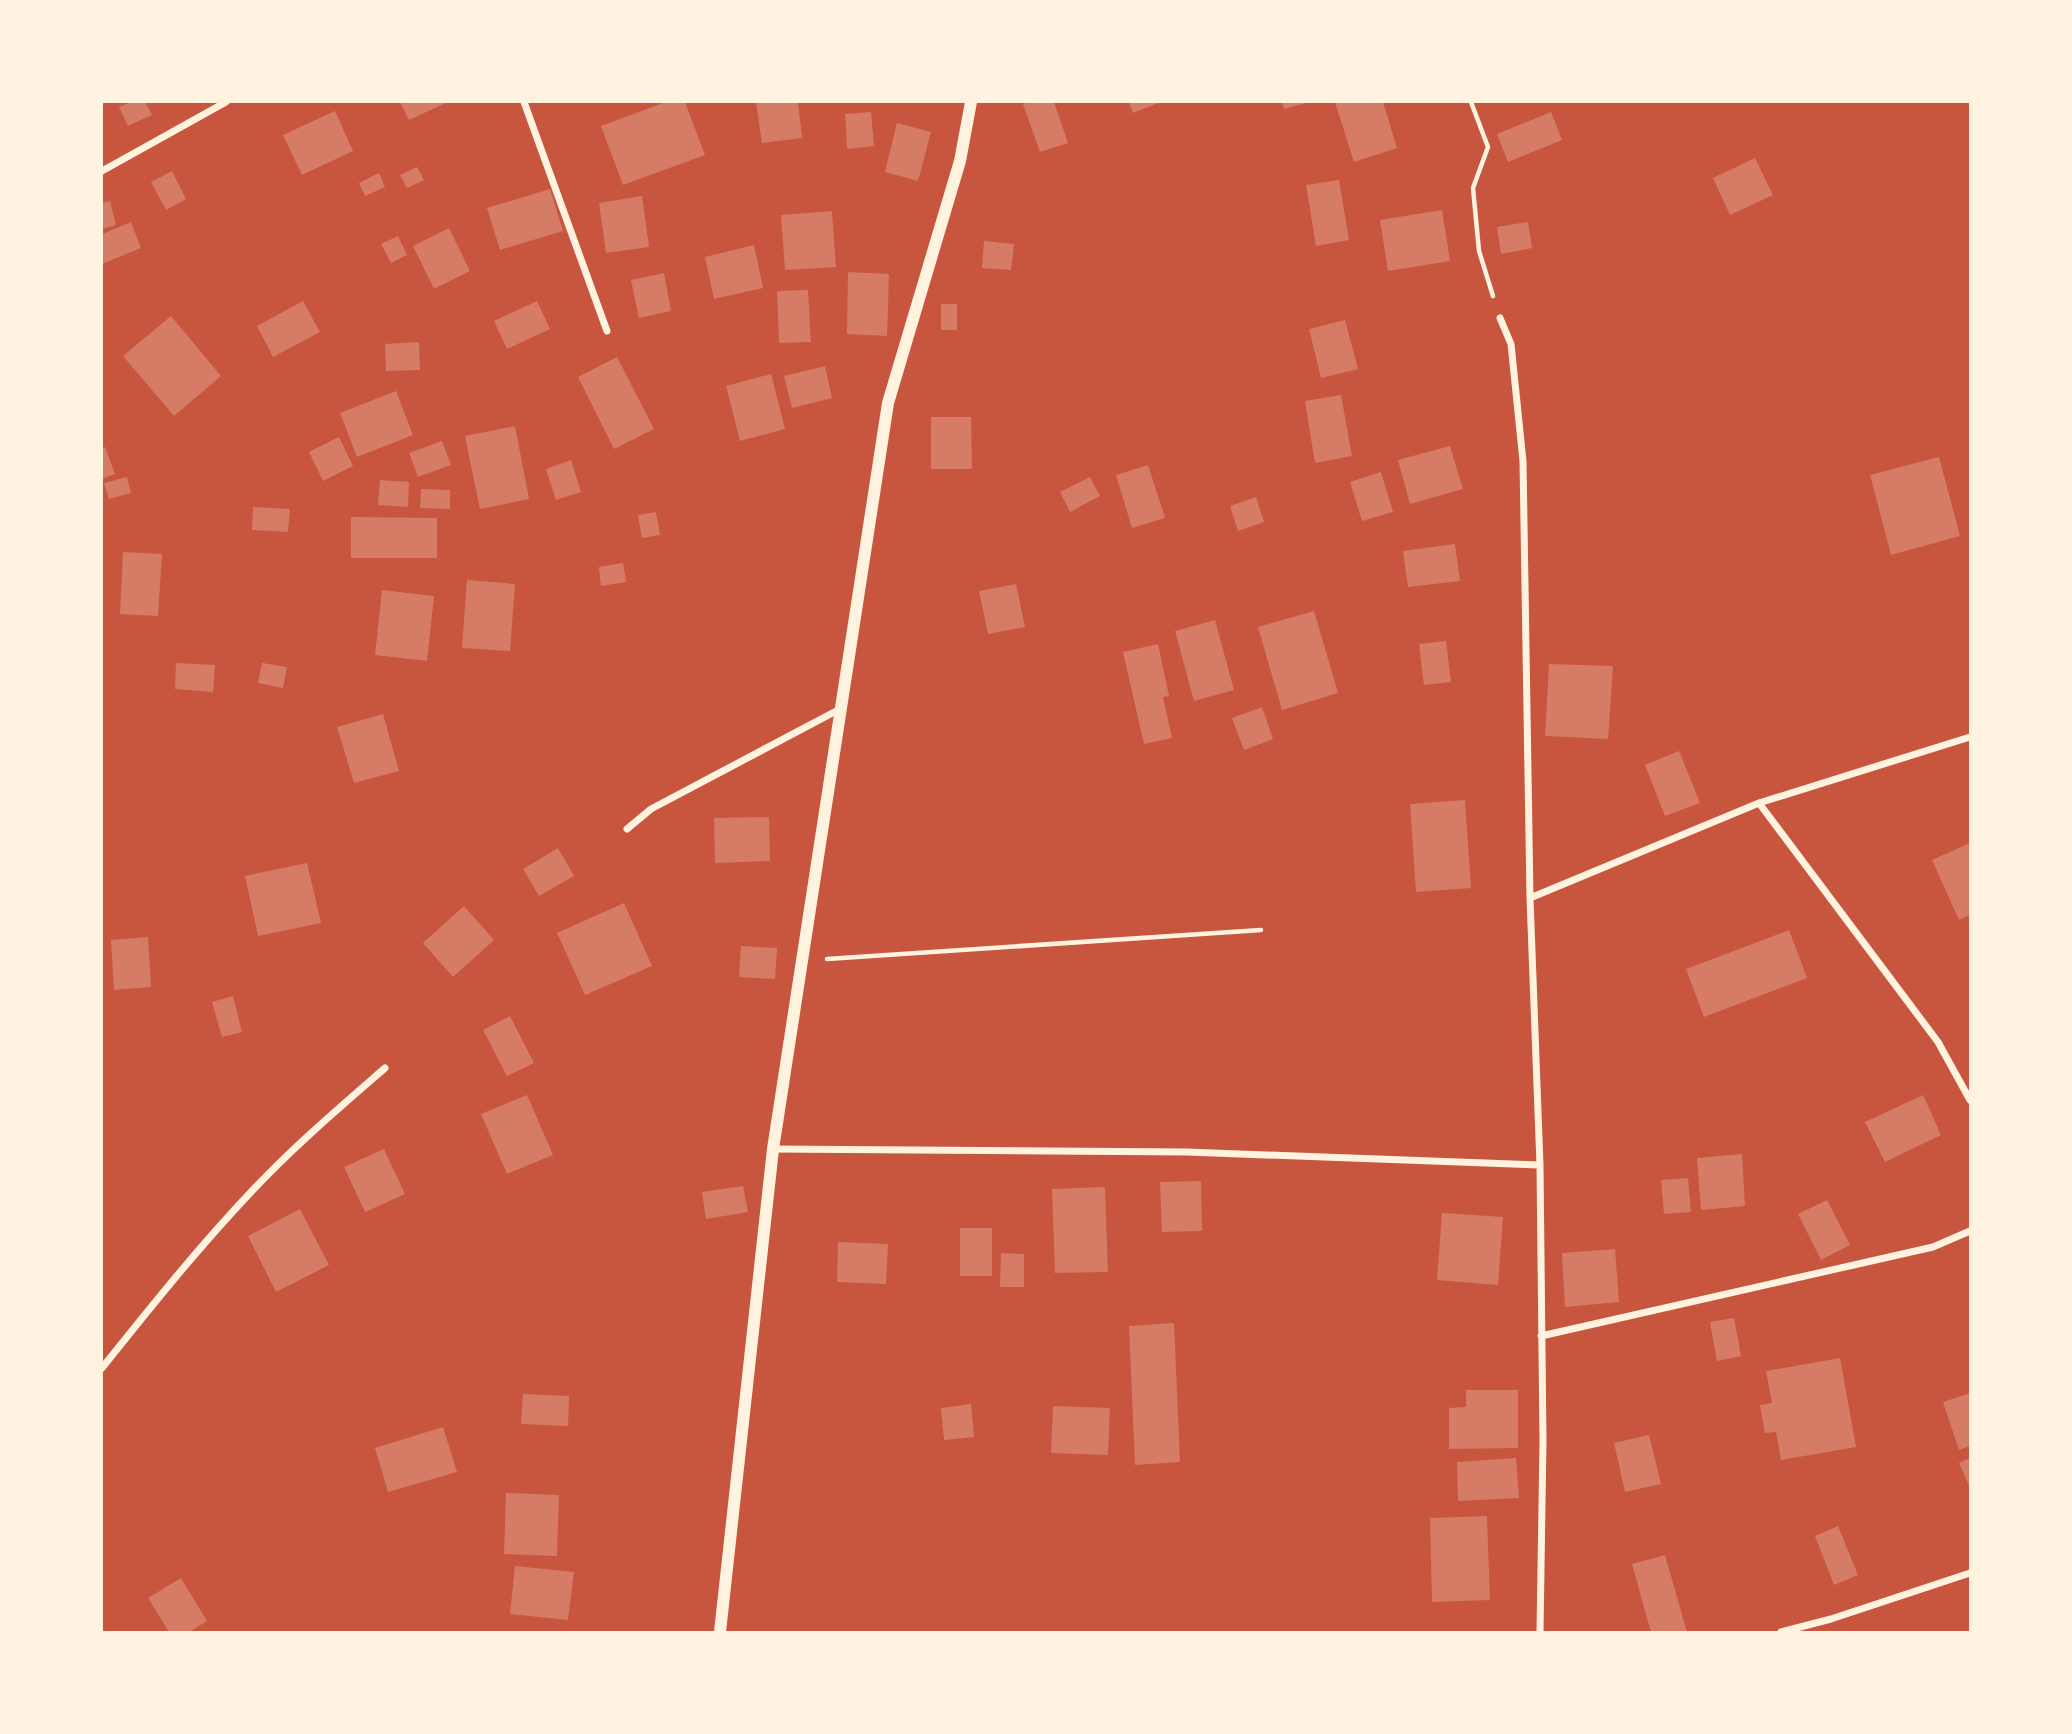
<svg xmlns="http://www.w3.org/2000/svg" width="2072" height="1734" viewBox="0 0 2072 1734" font-family="Manrope,sans-serif">
<rect width="100%" height="100%" fill="#c8553d"/>
<path fill="#d67c66" d="M131,102H145L152,115L128,126L119,107Z
M400,102H448L409,120Z
M666,102H685L705,155L623,185L601,126Z
M756,102H798L802,138L762,143Z
M1029,102H1054L1068,143L1040,152L1023,104Z
M1129,102H1161L1133,113Z
M1282,102H1310L1284,109Z
M1335,102H1383L1397,148L1354,162Z
M335,111L353,151L302,175L283,135Z
M871,112L874,146L847,149L845,114Z
M1551,112L1562,140L1508,162L1497,134Z
M897,123L931,132L918,181L885,172Z
M1755,158L1773,195L1730,215L1713,178Z
M417,167L424,180L407,188L400,175Z
M172,171L186,199L166,210L151,182Z
M379,173L385,187L365,196L359,183Z
M1339,180L1349,240L1316,246L1306,185Z
M550,189L563,231L500,250L487,208Z
M642,196L649,247L606,253L599,203Z
M110,201L116,225L102,229V203Z
M1442,210L1450,261L1388,271L1380,220Z
M832,211L836,267L785,270L781,215Z
M131,222L141,248L102,264V234Z
M1528,222L1532,248L1501,254L1497,227Z
M449,228L470,271L434,289L413,246Z
M398,236L407,255L391,263L381,244Z
M984,241L1014,244L1011,270L982,268Z
M754,245L763,288L714,299L705,257Z
M848,272L889,274L887,336L847,334Z
M664,273L671,311L639,318L631,280Z
M808,290L811,342L779,343L777,291Z
M303,301L320,332L273,357L257,326Z
M537,301L550,329L507,349L494,321Z
M941,304H957V330H941Z
M171,316L221,376L174,416L123,356Z
M1345,320L1358,369L1321,378L1309,329Z
M419,342L420,370L386,371L385,344Z
M617,357L654,429L614,449L578,377Z
M825,366L832,398L792,408L784,376Z
M771,374L785,429L740,441L726,386Z
M396,391L413,435L357,457L340,413Z
M1341,395L1352,456L1315,463L1305,401Z
M931,417H971L972,469H931Z
M515,426L529,499L480,509L465,436Z
M339,437L353,466L323,481L309,452Z
M442,441L451,465L418,477L409,453Z
M1450,446L1463,489L1410,504L1398,460Z
M105,447L115,474L102,479V448Z
M1939,457L1960,536L1891,555L1870,475Z
M571,460L581,492L556,500L546,469Z
M1148,465L1165,518L1132,528L1116,475Z
M1381,472L1393,512L1362,521L1350,482Z
M127,477L131,493L109,499L104,483Z
M1090,477L1100,496L1070,512L1060,492Z
M380,480L409,482L408,507L378,505Z
M421,489L450,490V509L420,508Z
M1256,497L1264,522L1238,531L1230,506Z
M253,507L290,509L288,532L252,530Z
M656,512L660,535L642,538L638,515Z
M351,517L437,518V558H351Z
M1455,544L1460,581L1408,587L1403,551Z
M123,552L162,554L158,616L120,614Z
M623,563L626,582L601,586L599,567Z
M467,580L515,584L510,651L462,648Z
M1016,584L1025,627L988,634L979,591Z
M382,590L434,596L427,661L375,655Z
M1314,611L1338,693L1282,710L1258,627Z
M1215,620L1234,690L1194,701L1175,631Z
M1446,641L1451,682L1424,685L1419,644Z
M1158,644L1169,696L1163,697L1172,738L1144,744L1123,652Z
M176,663L215,665L213,692L175,689Z
M262,663L287,667L283,688L258,683Z
M1549,664L1613,666L1608,739L1545,736Z
M1262,707L1273,739L1244,750L1232,718Z
M383,714L399,771L354,783L337,727Z
M1679,751L1700,803L1665,816L1645,765Z
M1465,800L1471,888L1416,892L1410,804Z
M769,817L770,861L715,863L714,818Z
M1970,843V915L1959,920L1932,860Z
M558,848L574,876L539,896L523,869Z
M307,863L321,923L258,936L245,876Z
M624,903L652,966L585,995L557,933Z
M464,906L494,940L453,977L423,943Z
M1789,930L1807,978L1704,1017L1686,969Z
M148,937L151,987L114,990L111,940Z
M741,946L777,948L775,979L739,977Z
M233,996L242,1032L222,1037L212,1002Z
M510,1016L534,1063L507,1076L483,1030Z
M527,1095L553,1155L507,1174L481,1114Z
M1923,1095L1941,1135L1885,1162L1865,1122Z
M384,1149L405,1194L365,1212L344,1167Z
M1742,1154L1745,1206L1701,1210L1697,1158Z
M1688,1178L1691,1212L1664,1214L1661,1180Z
M1201,1181L1202,1231L1162,1232L1160,1182Z
M743,1186L748,1212L706,1219L702,1192Z
M1105,1187L1108,1272L1055,1273L1052,1189Z
M1827,1200L1850,1245L1821,1260L1798,1214Z
M300,1209L329,1265L276,1292L248,1236Z
M1442,1213L1503,1217L1498,1285L1437,1280Z
M960,1228H992V1276H960Z
M838,1242L888,1244L886,1284L837,1282Z
M1615,1249L1619,1302L1565,1307L1562,1253Z
M1001,1253L1024,1254V1287H1000Z
M1734,1318L1741,1356L1717,1361L1710,1322Z
M1174,1323L1180,1462L1135,1465L1129,1326Z
M1840,1358L1856,1447L1781,1460L1776,1432L1765,1433L1760,1405L1772,1403L1766,1371Z
M1466,1390H1518V1448L1449,1449V1408L1466,1407Z
M1970,1393V1446L1959,1450L1943,1402Z
M523,1394L569,1396L568,1426L521,1424Z
M971,1404L974,1437L944,1440L941,1408Z
M1053,1406L1110,1408L1108,1455L1051,1453Z
M443,1427L457,1472L388,1492L375,1448Z
M1649,1435L1661,1484L1625,1492L1614,1443Z
M1516,1458L1519,1498L1458,1501L1457,1462Z
M1970,1458V1488L1959,1463Z
M506,1493L559,1495L557,1556L504,1554Z
M1487,1516L1490,1600L1432,1602L1430,1518Z
M1838,1526L1858,1575L1834,1585L1815,1536Z
M1665,1555L1687,1632H1651L1632,1564Z
M515,1566L574,1572L568,1620L510,1614Z
M181,1578L207,1621L189,1632H169L148,1598Z"/>
<g fill="none" stroke-linecap="round" stroke-linejoin="round">
<path stroke="#fff3e0" stroke-width="4.5" d="M1471,102L1488,147L1473,188L1479,251L1493,296
M827,959L1261,930"/>
<path stroke="#fff3e0" stroke-width="7" d="M524,102L607,331
M102,171L226,102
M1500,318L1511,344L1523,461L1530,898L1540,1165L1543,1441L1540,1632
M1759,803L1938,1042L1970,1100
M627,829L651,809L840,709
M1530,898L1759,803L1970,737
M773,1149L1187,1152L1540,1165
M1541,1336L1933,1247L1970,1231
M102,1368C150,1308 198,1248 251,1192C292,1148 339,1108 385,1068
M1781,1632L1831,1619L1970,1573"/>
<path stroke="#fff3e0" stroke-width="12" d="M720,1632L773,1149L888,403L960,161L971,102"/>
</g>
<rect width="2072" height="1734" fill="none" stroke="#fff3e0" stroke-width="206"/>
</svg>
